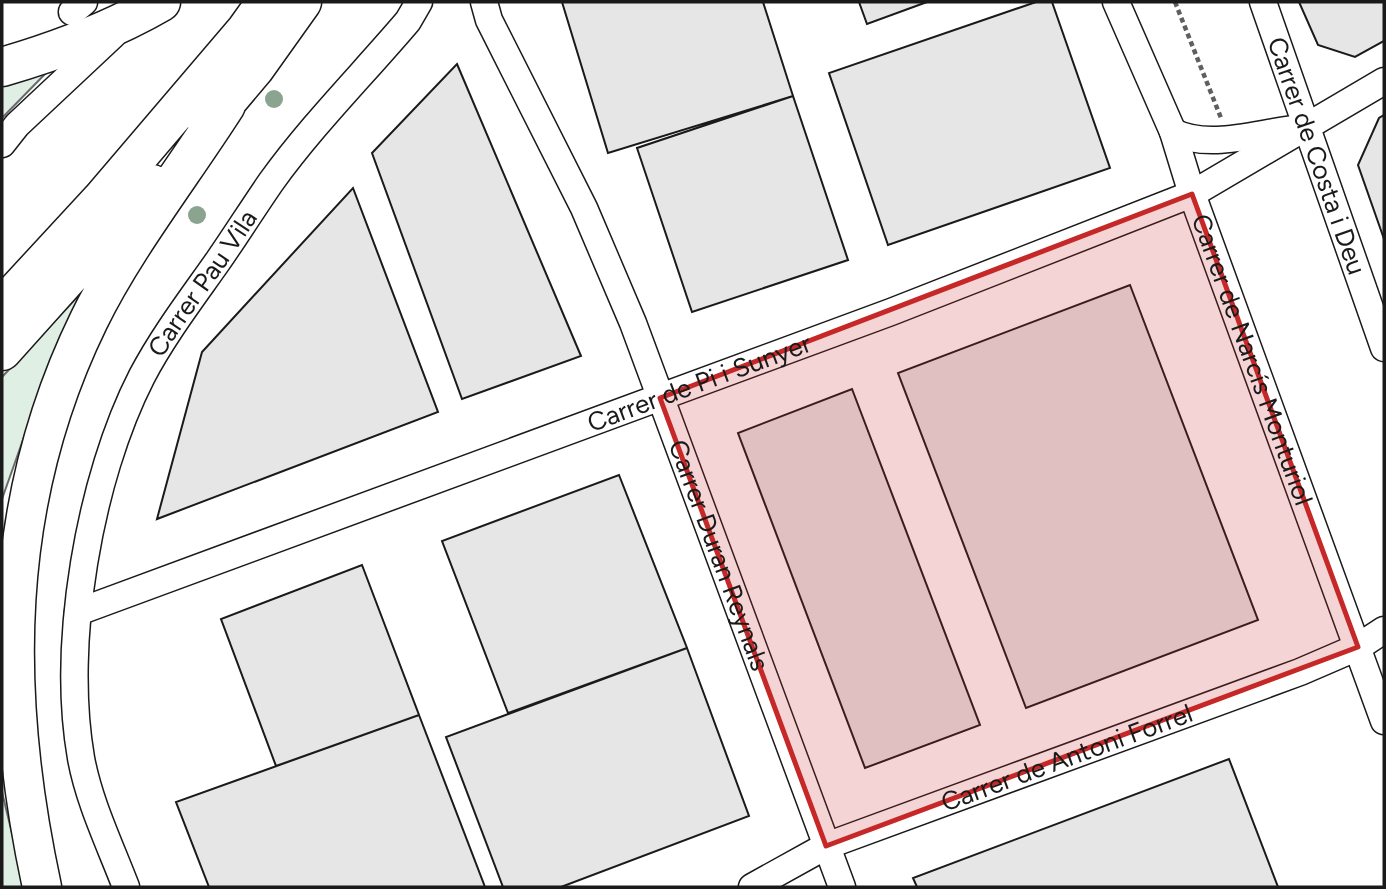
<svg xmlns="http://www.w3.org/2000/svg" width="1386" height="889" viewBox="0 0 1386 889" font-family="Figtree,sans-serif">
<rect width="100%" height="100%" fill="#fff"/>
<path fill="#e0efe3" stroke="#6a6a6a" stroke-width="2" d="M47,72L2,118V81Z
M80,294L46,375L2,499V377Z
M2,792L25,887H2Z"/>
<path fill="#e6e6e6" stroke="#1a1a1a" stroke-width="2" d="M562,2H763L793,96L608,153Z
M859,2H927L867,24Z
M1036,2H1052L1110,168L888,245L829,73Z
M1299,2H1384V41L1355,57L1318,45Z
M457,64L581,356L462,399L372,153Z
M793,96L848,260L692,312L637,148Z
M1384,115V239L1358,165L1379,118Z
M353,188L438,412L157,519L202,352Z
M1130,285L1258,620L1026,708L898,373Z
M852,389L980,725L865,768L738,433Z
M619,475L687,648L508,713L442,541Z
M362,565L419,715L276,766L221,619Z
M687,648L749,816L561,887H503L446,737Z
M419,715L485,887H209L176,802Z
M1229,759L1278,887H917L913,878Z"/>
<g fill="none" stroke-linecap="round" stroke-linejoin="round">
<defs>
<g id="minor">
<path id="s1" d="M484,2L489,20L584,208L633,323L842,887"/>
<path id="s2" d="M1116,2L1173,132L1192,194L1384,721"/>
<path id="s3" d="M1263,2L1384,348"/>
<path d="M72,12L84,2"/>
<path d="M1173,132C1209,150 1257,133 1295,129"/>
<path d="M2,144L17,125L113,35"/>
<path id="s4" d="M78,612L891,312L1192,194L1384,81"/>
<path id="s5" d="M126,887C110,845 89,802 81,758C61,644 89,479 142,376C163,336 192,298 218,261C236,235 253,208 271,182C312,125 363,74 408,21L419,2"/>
<path id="s6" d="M752,887L826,846L1300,672L1358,647L1384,630"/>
</g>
<path id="highway" d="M2,67C57,51 111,31 161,2
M207,125L255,68L302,2
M2,307L101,200L246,30L266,2
M2,351L152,184
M42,887C0,693 0,502 89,320C124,248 182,174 226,105"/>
</defs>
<use href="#minor" stroke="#1a1a1a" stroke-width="29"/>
<use href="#highway" stroke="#1a1a1a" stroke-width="41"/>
<path stroke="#5f5f5f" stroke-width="4.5" stroke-dasharray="5 3.5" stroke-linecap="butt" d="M1175,2L1221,118"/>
<use href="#minor" stroke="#fff" stroke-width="26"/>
<use href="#highway" stroke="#fff" stroke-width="38"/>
</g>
<g fill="#8aa48f">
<circle cx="274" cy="99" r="9"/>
<circle cx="197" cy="215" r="9"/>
</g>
<path fill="#c62828" fill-opacity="0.2" stroke="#c62828" stroke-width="5" stroke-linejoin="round" d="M1192,194L1358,647L826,846L660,398Z"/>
<g text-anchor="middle" stroke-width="5" stroke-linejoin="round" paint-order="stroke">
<g font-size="26" fill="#1a1a1a" stroke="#fff">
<text dy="9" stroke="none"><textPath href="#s3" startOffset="163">Carrer de Costa i Deu</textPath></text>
<text dy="9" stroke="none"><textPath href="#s5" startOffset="640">Carrer Pau Vila</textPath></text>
<text dy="9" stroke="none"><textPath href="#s2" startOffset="383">Carrer de Narcís Monturiol</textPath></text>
<text dy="9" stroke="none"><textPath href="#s4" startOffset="662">Carrer de Pi i Sunyer</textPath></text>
<text dy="9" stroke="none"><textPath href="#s1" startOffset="602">Carrer Duran Reynals</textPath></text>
<text dy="9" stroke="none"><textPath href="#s6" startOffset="341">Carrer de Antoni Forrel</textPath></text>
</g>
</g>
<rect width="1386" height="889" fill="none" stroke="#1a1a1a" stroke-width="7"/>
</svg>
